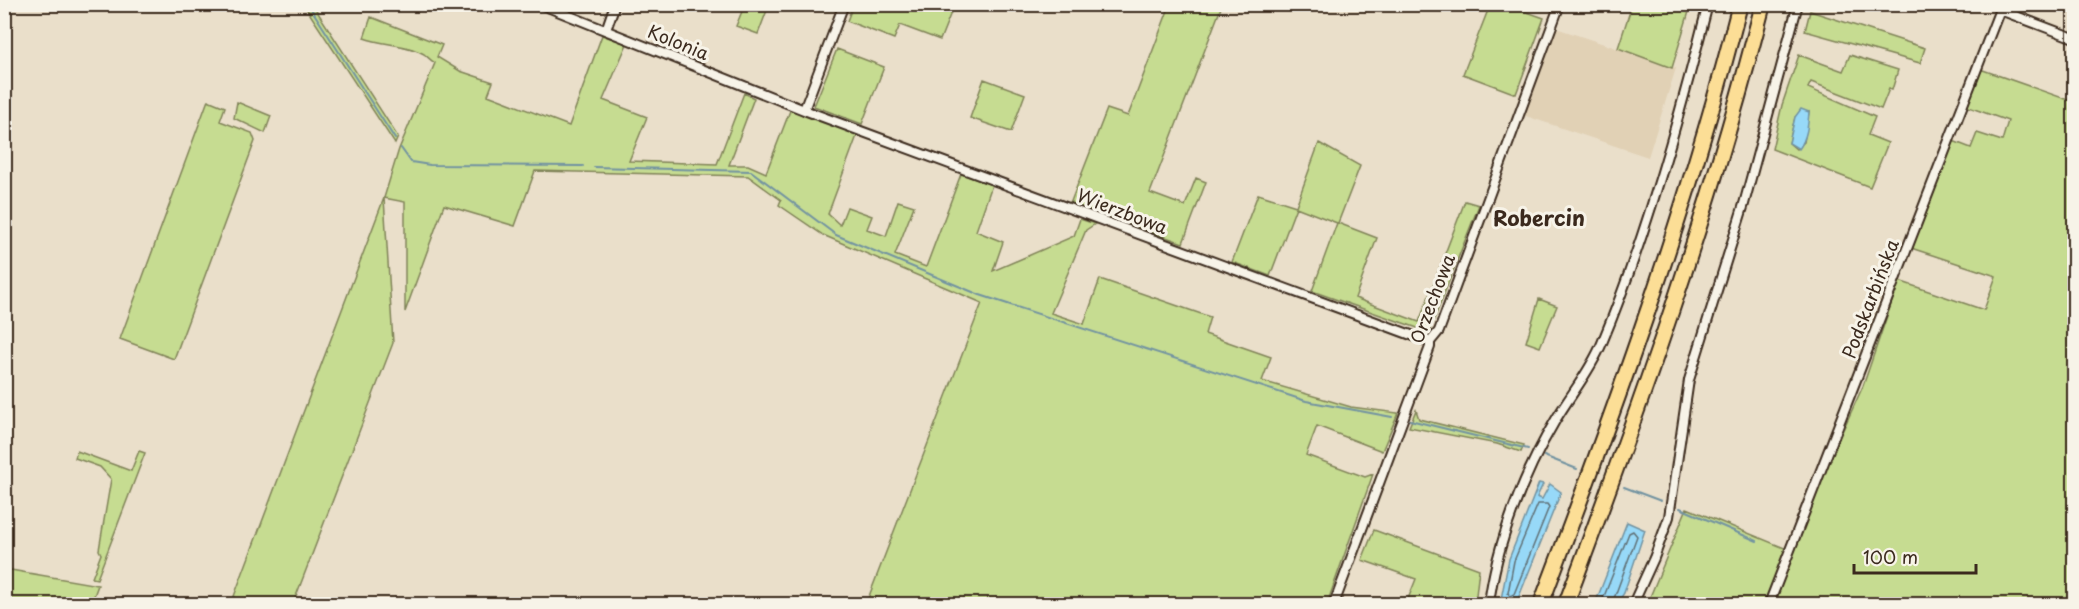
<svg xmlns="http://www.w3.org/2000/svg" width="2079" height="609" viewBox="0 0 2079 609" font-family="'Playpen Sans',sans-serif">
<rect width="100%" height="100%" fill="#eadfca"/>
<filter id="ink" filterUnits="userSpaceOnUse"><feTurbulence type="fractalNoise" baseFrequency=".0167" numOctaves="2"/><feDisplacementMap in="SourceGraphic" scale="12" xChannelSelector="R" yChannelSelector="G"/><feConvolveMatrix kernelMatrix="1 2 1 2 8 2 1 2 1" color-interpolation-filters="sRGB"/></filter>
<g filter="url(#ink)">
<path fill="#e1d1b5" d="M1556,28L1676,68L1648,157L1523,115Z"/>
<path fill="#c6dc91" stroke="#808358" stroke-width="1.5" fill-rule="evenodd" d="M745,4L769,5L758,34L736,26Z
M304,5H313L398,137L395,144Z
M853,5V4L954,5L940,40L900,25L894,39L847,21Z
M1170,5H1222L1150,193L1185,206L1196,178L1206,182L1183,243L1070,204L1107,109L1128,116Z
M1490,5H1507L1544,18L1516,94L1463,74Z
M1632,5H1691L1672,68L1618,48Z
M1810,11L1925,48L1920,63L1805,31Z
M371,17L442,45L437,57L460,71L493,82L488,95L569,126L602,35L627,44L603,100L647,117L629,161L717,164L744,93L754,98L729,165H748L766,173L791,108L858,133L828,214L840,225L847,207L872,216L867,229L886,236L898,201L914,206L895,255L926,267L961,174L992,185L976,231L1003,242L993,271L1074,236L1080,219L1095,224L1086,230L1051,313L1084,324L1100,279L1210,317L1205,334L1271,357L1262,381L1351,407L1398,413L1382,451L1317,426L1306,455L1365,477L1373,474L1327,604H866L982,303L823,235L779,205L781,200L748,176L535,171L515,226L444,205L405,312V202L384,198L393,343L293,604L233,599L384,198L399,149L435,63C430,60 428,57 424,54C407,44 383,45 364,38Z
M837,49L884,67L862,124L814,106Z
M1799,55L1843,71L1850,55L1898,70L1892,90L1889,89L1881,109L1811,82L1808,88L1875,117L1868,135L1888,143L1870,187L1772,149L1782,105ZM1809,112L1804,142L1796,149L1789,143L1795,117Z
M1980,69L2074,102V604H1773L1831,456L1863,386L1899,281L1984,310L1996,276L1911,248L1953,141L1971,148L1977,133L2002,141L2008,121L1966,106Z
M984,79L1025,94L1011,132L970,118Z
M208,100L225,107L220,121L252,133L255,141L174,359L120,339Z
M237,102L271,116L265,133L234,118Z
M1319,143L1360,166L1338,223L1377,238L1355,298L1419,322L1465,201L1479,205L1429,332L1312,291L1337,223L1296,207L1270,276L1232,262L1258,194L1296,206Z
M1539,299L1557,306L1540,347L1526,342Z
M1416,410L1419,419L1524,445L1521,452L1497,444L1409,427Z
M77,451L131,471L139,451L145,453L97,579L92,578L101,554L99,550L111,479L100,467L75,458Z
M1687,508L1787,549L1766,604H1647Z
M1374,530L1479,569L1475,604H1406L1416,579L1362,560Z
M5,569L98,585L91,604H5Z"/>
<path fill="#97d9f8" stroke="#7293a1" stroke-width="1.5" d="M1801,109L1809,112C1808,125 1807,138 1799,149L1789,143L1795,117Z
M1539,483L1543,484L1537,497L1542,499L1550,484L1561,492L1516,604H1500L1509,559Z
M1627,522L1645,530L1624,593L1617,604H1595Z"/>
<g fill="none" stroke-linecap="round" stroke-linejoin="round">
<path stroke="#607075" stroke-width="1.5" d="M1538,504H1547L1549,507L1514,594L1510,596L1508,593L1514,561Z
M1601,604L1629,533L1633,531L1637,536L1612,604"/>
<path stroke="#7293a1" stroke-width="2" d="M308,4L395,139
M401,148L411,162L430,165L583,166
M594,167L751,171L836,235L980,295L1306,401L1392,417
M1410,420L1528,449
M1544,456L1577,469
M1624,487L1661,501
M1680,508L1757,541"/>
<defs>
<path id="minor" d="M540,4L804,110L1430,342
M2000,10L2074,38
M606,30L615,4
M804,110L844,4
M1334,604L1430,347V342L1439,331L1560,4
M1489,604C1496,545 1524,473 1555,421C1570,395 1590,372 1602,343C1646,238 1680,116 1708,4
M1633,604L1654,558L1669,517L1689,380L1744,204L1798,4
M1769,604L2002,4"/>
<path id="motorway" d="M1541,604C1616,407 1688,209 1740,4
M1566,604C1640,407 1711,209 1763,4"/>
</defs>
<use href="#minor" stroke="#3b2a1e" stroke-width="12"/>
<use href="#motorway" stroke="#3b2a1e" stroke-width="18"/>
<use href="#minor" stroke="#f7f3e8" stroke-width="8"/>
<use href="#motorway" stroke="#fcde96" stroke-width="14"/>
</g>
</g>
<g text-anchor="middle" stroke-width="6" stroke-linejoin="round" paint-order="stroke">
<g font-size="18" fill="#3b2a1e" stroke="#f7f3e8">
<text transform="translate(678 43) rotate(22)" y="6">Kolonia</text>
<text transform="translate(1122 212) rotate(21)" y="6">Wierzbowa</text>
<text transform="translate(1433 299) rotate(-69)" y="6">Orzechowa</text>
<text transform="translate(1871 299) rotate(-69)" y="6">Podskarbińska</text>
</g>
<g font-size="21" font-weight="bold" fill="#3b2a1e" stroke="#f7f3e8">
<text x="1539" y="226">Robercin</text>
</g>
</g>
<rect width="2079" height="609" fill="none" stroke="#f7f3e8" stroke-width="24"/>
<rect x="12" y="12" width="2055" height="585" fill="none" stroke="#3b2a1e" stroke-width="2" filter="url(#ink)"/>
<path d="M1854 564v9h122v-9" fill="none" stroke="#3b2a1e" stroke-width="3"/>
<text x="1863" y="564" font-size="18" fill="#3b2a1e" stroke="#f7f3e8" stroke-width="4.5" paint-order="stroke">100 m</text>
</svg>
